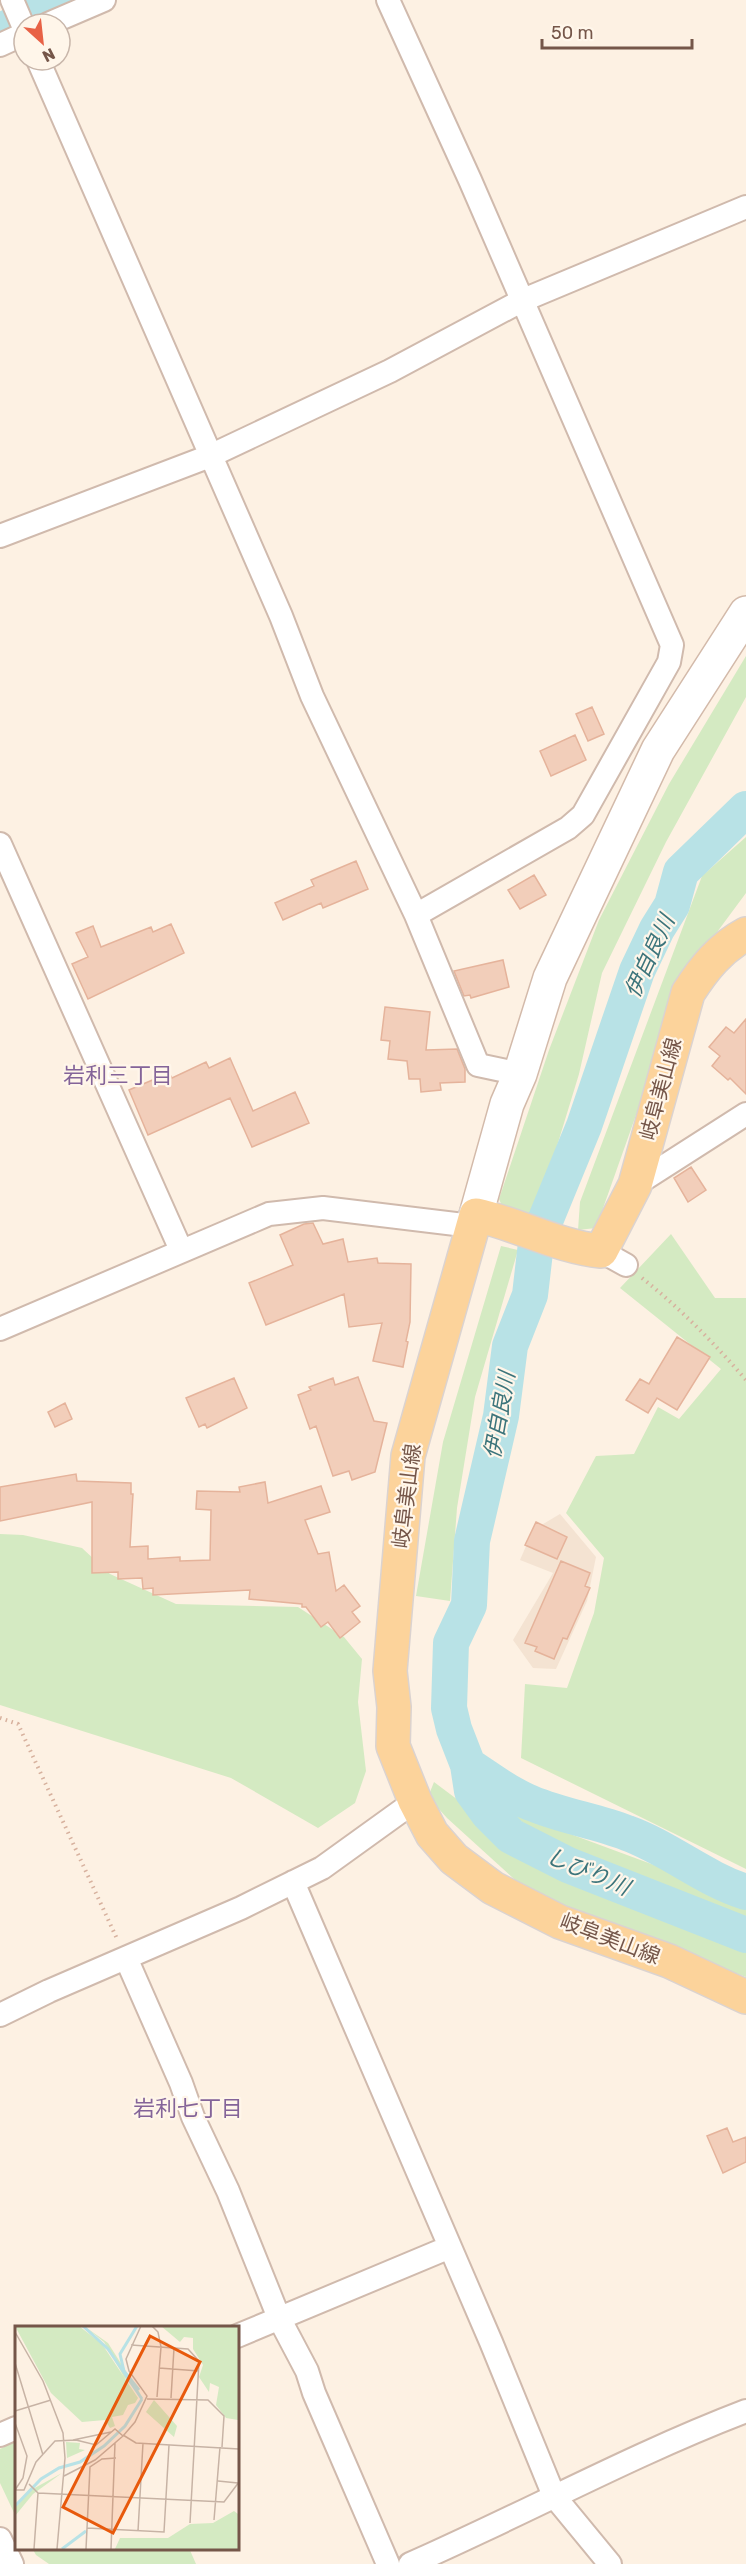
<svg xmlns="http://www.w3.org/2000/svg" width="746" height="2564" viewBox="0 0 746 2564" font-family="Rubik,'Noto Sans JP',sans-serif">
<rect width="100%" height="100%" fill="#fdf1e3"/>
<path fill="#f4e3d2" d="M560,1514L596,1557L587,1601L556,1669L533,1668L513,1640L553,1573L520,1560L533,1530Z"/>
<path fill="#d4eac2" d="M746,656V697L666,842L602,973L579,1074L535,1218L502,1206L499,1199L549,1050L599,920L669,784Z
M746,837V893L686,974L596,1228L578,1230L580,1202L702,876Z
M671,1234L715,1298H746V1869L521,1758L525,1684L567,1688L594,1613L604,1558L566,1513L596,1456L634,1454L658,1407L679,1419L721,1369L620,1288Z
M501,1246L518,1250L475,1397L457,1508L450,1601L416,1596L443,1442Z
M0,1534L23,1535L82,1548L110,1574L176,1604L298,1607L344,1637L362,1659L358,1702L366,1771L355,1803L318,1828L231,1778L0,1705Z
M434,1782L506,1836L592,1887L746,1952V1977L581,1916L523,1887L447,1818L428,1797Z
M497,1807L746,1899V1925L574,1853Z
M16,2441V2517L0,2483V2449Z
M32,2548H189L196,2564H49L36,2555Z"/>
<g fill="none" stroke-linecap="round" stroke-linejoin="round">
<path stroke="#b8e2e6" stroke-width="36" d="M0,31L67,0
M746,809L681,872L672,905L657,929L637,971L584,1126L536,1243L530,1295L510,1346L501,1416L472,1541L469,1605L451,1643L449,1708L454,1729L468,1765L472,1791L488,1813L511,1836L568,1865L746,1935
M468,1765C488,1778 508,1794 531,1803C562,1816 596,1821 627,1833C669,1848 704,1879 746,1892"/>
</g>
<path fill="#f2ceba" stroke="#e5b39b" stroke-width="1.5" d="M592,707L604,734L588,741L576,714Z
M575,735L586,760L551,776L540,751Z
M356,861L368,889L323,908L321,903L283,920L275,903L314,886L311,880Z
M534,875L546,895L520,909L508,890Z
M171,924L184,953L88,999L72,964L88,957L76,933L93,926L101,947L151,927L153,932Z
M503,960L509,987L471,998L470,995L464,996L454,971Z
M385,1007L430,1012L426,1050L457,1049L465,1069V1082L440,1083L441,1090L421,1092L420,1079H409L407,1061L388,1059L390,1041L381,1040Z
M746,1019V1094L730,1078L728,1080L712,1066L720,1056L709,1047L726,1027L734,1033Z
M230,1058L253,1111L295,1092L309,1123L252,1147L230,1098L148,1135L129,1090L169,1073L172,1078L206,1062L209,1068Z
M691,1167L706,1190L688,1202L674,1178Z
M313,1223L323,1244L343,1239L348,1262L377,1258L378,1263L411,1264L410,1322L406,1341L408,1342L403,1367L373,1361L382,1323L349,1327L344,1294L266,1325L249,1283L293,1265L280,1235L304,1224Z
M677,1337L710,1357L677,1410L657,1398L648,1413L626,1400L640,1379L649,1384Z
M358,1377L374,1421L387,1423L375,1472L352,1480L349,1471L333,1476L316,1426L310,1429L298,1395L311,1390L309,1387L333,1378L335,1385Z
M234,1378L247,1408L207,1428L205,1424L199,1427L186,1398Z
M65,1403L72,1419L55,1427L48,1412Z
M76,1474L77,1481L131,1483V1494H133L130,1547L148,1546V1559L180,1557V1561L210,1560L211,1510L196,1509L197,1491L240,1492L239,1487L265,1482L268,1503L321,1486L330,1512L305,1520L318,1554L329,1552L336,1591L344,1585L360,1606L352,1612L360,1622L340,1638L328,1622L321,1627L306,1607H302V1604L249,1599L250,1590L153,1595V1588L143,1589L142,1578L118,1579V1572L92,1573V1502L0,1521V1487Z
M536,1522L567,1537L557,1559L525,1545Z
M561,1561L590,1573L585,1586L590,1588L567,1639L563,1638L554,1659L535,1651L537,1647L525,1643Z
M727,2128L733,2142L746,2137V2162L723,2173L707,2136Z"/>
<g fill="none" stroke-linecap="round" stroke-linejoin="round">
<defs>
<path id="street" d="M12,0L24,28
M388,0L470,180L672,645L669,662L583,815L568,828L416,915
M48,24L104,0
M0,45L24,34
M38,60L281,616L312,696L416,915L478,1065L520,1074
M0,536L210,456L390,371L521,301L746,207
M0,844L181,1250
M635,1185L746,1114
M601,1251L626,1265
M0,1329L269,1214L323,1208L472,1226
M293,1882L491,2342L554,2496L610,2564
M126,1958L181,2083L193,2117L228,2191L279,2318L307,2371L314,2393L388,2564
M0,2015L49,1991L241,1908L322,1868L415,1801
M237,2336L450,2247
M0,2435L16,2428
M0,2539L12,2564
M410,2564C522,2515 631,2455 746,2411"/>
<path id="secondary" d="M476,1215L507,1104L520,1074L550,978L658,750L746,613"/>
<path id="primary" d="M746,934C720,948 704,968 688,993L635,1185L601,1251C558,1247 518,1224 476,1215L408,1456L390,1671L394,1707L393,1746L415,1801L432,1834L454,1859L493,1888L560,1922L669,1961L746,1997"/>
</defs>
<use href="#street" stroke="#d0baad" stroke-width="26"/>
<use href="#secondary" stroke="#d3baaa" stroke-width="36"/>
<use href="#primary" stroke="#dbd3d0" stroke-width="36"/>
<path stroke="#d7b19e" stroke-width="4" stroke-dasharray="1.5 4.5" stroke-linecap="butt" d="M642,1278C681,1309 714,1343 746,1380
M0,1718L18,1724L118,1941"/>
<use href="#street" stroke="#fff" stroke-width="22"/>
<use href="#secondary" stroke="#fff" stroke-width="33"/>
<use href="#primary" stroke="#fcd39b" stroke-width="33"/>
</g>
<g text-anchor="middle" stroke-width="4.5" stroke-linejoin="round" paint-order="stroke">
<g font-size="21" fill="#755649" stroke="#fff6ea">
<text transform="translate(661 1089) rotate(-75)" y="7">岐阜美山線</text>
<text transform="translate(407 1496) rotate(-83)" y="7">岐阜美山線</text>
<text transform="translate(610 1939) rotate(21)" y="7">岐阜美山線</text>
</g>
<g font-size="22" font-style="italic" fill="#3c747b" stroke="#fff6ea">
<text transform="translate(649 956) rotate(-65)" y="8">伊自良川</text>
<text transform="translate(499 1415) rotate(-80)" y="8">伊自良川</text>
<text transform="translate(588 1871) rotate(23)" y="8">しびり川</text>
</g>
<g font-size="22" fill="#846499" stroke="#fff6ea">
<text x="118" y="1083">岩利三丁目</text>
<text x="188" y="2116">岩利七丁目</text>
</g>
</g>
<g transform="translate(15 2326)">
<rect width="224" height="224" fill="#fdf1e3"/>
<path d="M0,0H64L87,18L123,72L120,77L113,79L108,89L97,91L100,100L95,102L90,94L67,96L36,67ZM69,0L93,17L126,69L109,51L89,16ZM146,0H223V94L211,92L201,79L204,61L195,57L194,66L184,51L188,39L178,23V12L169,11L165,16ZM139,74L162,100L159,111L131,86ZM51,116L65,117L64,123L70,124L52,132ZM47,147L18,168L0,190V182L16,164ZM219,185L223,188V223H100L105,212H153L175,198L198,197Z" fill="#d4eac2"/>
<path fill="none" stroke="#b8e2e6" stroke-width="3" d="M68,0L93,23L127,73M122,0L105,28L109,45L124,64M0,180L26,153L44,142L65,136L89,120L110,100L127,73M47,223L71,205"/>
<path fill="none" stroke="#c7b3a5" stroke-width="1.5" d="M137,0L143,6L146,21L142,71M0,6L28,55L48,107L50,132L42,223M116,19L173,23L184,35L175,197M0,37L28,129M144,42L184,45M156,72L159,22M132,73L193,74L209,90L207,121M0,85L36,74M0,97L12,130L8,152L0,164M108,109L121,117L224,123M58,114L96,106M49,150L80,134L108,110M203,155L223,157M14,158L23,167L19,223M0,164H9L21,136L40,115L61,114L81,119L100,103L108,110L120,96L132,70L114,45L111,33L126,0M23,167L209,176L224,156M199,194L205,121M72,202L149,206L154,119M123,205L128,117M71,223L75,141L87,133L101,132M96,223L100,117"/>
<path fill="#e8590c" fill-opacity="0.15" stroke="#e8590c" stroke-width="3" d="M135,10L185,36L98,207L48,181Z"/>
<rect width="224" height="224" fill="none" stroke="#755649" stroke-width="3"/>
</g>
<g transform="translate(42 42) rotate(153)"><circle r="28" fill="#fff6ea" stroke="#c8b6aa" stroke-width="1.5"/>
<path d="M0-4.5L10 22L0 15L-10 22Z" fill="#e86246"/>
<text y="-9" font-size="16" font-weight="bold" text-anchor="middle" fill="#755649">N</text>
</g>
<path d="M542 39v9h150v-9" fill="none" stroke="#755649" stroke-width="3"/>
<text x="551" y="39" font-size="18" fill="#755649" stroke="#fff6ea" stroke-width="4.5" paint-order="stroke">50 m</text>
</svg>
